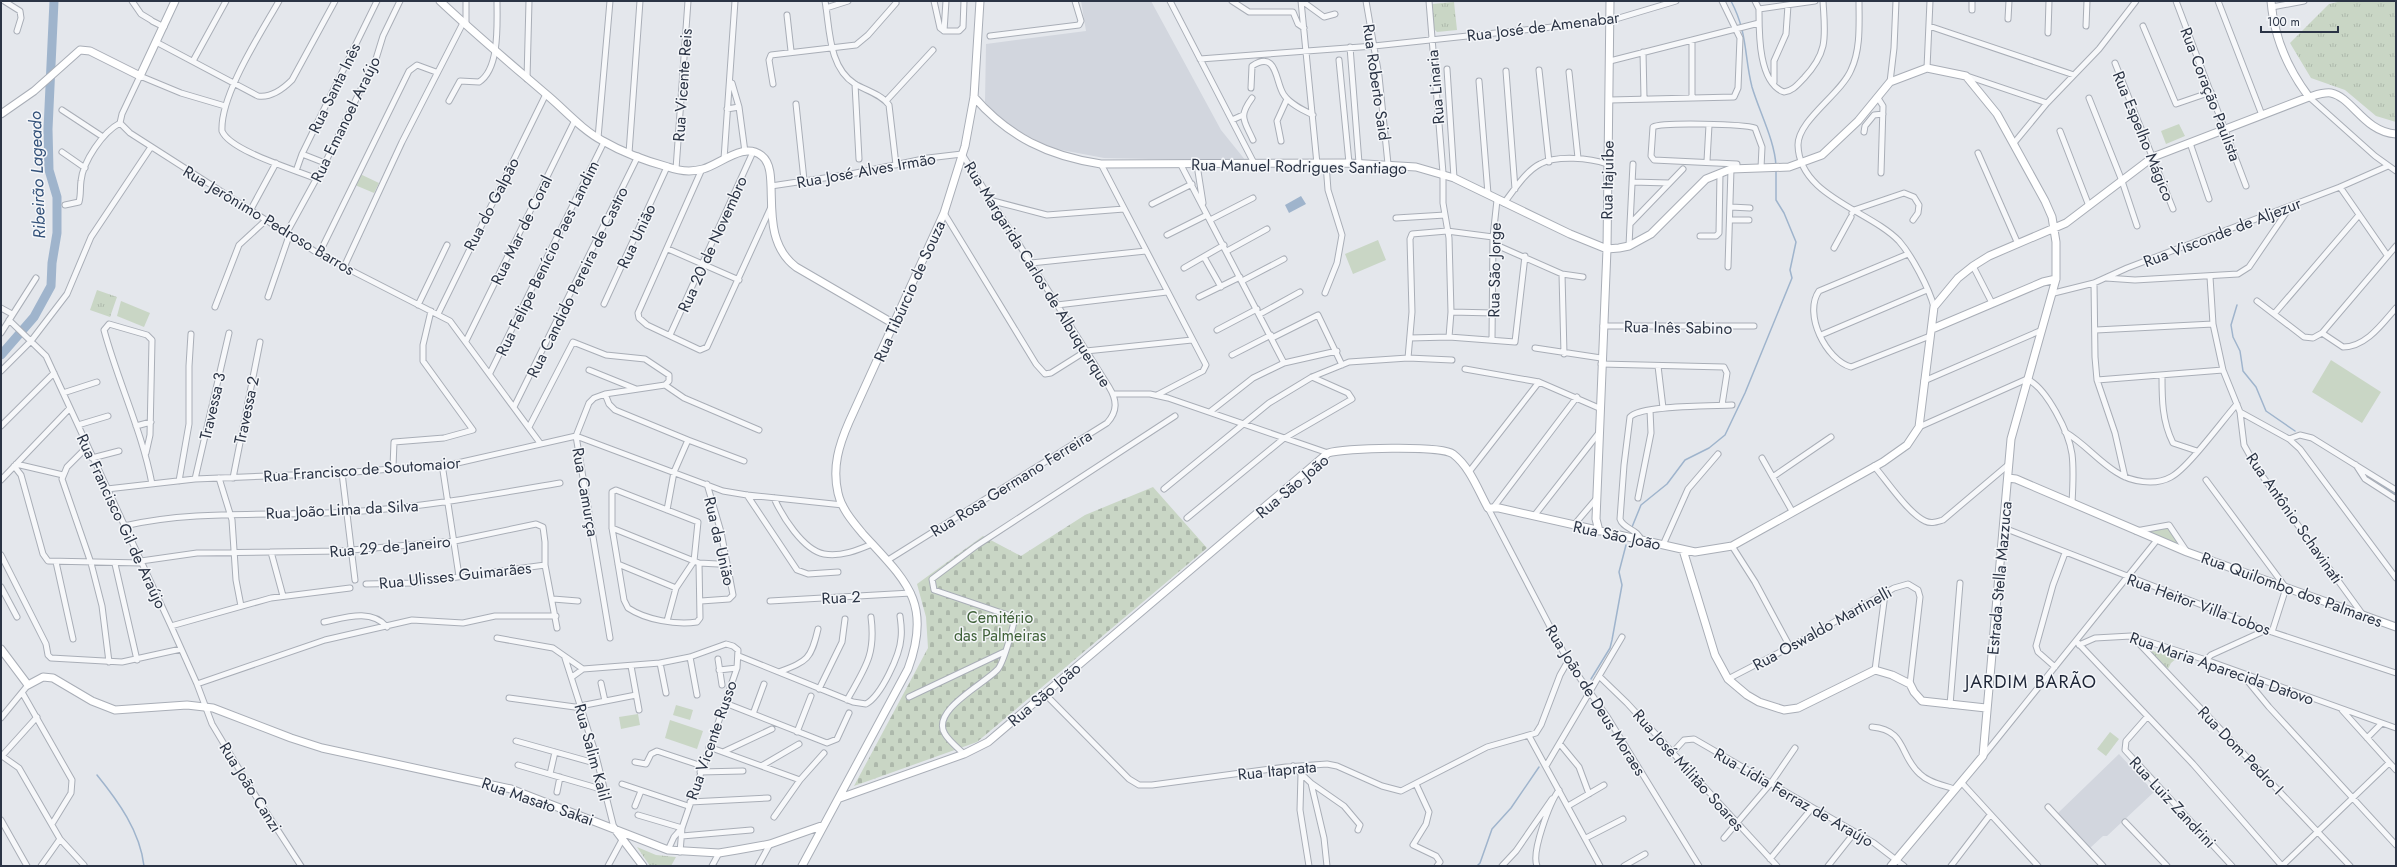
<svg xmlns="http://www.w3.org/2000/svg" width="2397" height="867" viewBox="0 0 2397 867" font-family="Jost,sans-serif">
<defs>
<pattern id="grass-tufts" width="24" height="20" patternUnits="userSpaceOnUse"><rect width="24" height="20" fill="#c9d6c5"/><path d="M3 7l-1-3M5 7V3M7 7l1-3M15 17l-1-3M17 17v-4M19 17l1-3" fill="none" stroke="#adb8ab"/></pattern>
<pattern id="cemetery-stones" width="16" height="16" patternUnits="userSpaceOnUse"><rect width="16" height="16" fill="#c9d6c5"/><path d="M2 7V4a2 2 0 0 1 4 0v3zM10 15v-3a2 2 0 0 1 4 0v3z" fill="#adb8ab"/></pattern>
</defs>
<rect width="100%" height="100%" fill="#e4e7ec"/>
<path fill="#d2d6de" d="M1081,1H1151L1221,130L1246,161L1104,158L1051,148L1002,122L985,102L986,44L1086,31Z
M2119,754L2154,792L2107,836H2103L2090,848L2058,813Z"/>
<path fill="url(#grass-tufts)" d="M2342,1H2396V122L2376,116L2345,90L2311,78L2290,43L2329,4Z
M1454,2L1457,30L1437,32L1434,29L1432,4Z
M97,290L117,297L110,317L90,310Z
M2169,527L2182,546L2144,530Z
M2149,650L2177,658L2171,663L2168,669Z
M637,847L656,855L676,857L671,866H650Z"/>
<path fill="url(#cemetery-stones)" d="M1153,487L1207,548L977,742L854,786L928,648L926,617L917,584L983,536L1021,556L1085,515Z"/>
<path fill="#c9d6c5" d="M2179,124L2185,136L2166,144L2161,131Z
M360,174L379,183L374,193L355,185Z
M1378,240L1386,260L1353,274L1345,254Z
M121,301L150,313L144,327L117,316Z
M2331,360L2381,392L2362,423L2312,392Z
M676,705L693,710L690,720L673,715Z
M638,714L640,725L621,729L619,717Z
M670,720L703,731L697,749L665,738Z
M2110,732L2119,739L2106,756L2097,749Z"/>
<path fill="#9fb4cc" d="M1301,196L1306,204L1289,213L1285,205Z"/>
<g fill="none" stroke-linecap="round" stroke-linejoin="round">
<path stroke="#9fb4cc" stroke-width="1.5" d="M1731,1C1748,33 1744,56 1752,87C1759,111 1775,141 1776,166
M2237,305L2231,325L2233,337L2240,351L2243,371L2256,387L2266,411L2295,431
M2377,482L2396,495
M1632,527L1641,505L1667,484L1685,460L1709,448L1725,435L1745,393L1792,278L1790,270L1796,242L1784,213L1776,200V170
M1591,679L1610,648L1612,640L1622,585L1619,572L1626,545
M97,775C118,801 140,831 144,866
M1477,866L1480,863L1492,829L1511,808L1539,767"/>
<path stroke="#9fb4cc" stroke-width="9" d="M1,355L34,317L51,286L52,263L57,233V197L49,170L48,129L54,1"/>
<defs>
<path id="street" d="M4,1L20,11L21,18L17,31
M132,1L141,14L151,20
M279,1C261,33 220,95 222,131C230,151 296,170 317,179
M825,1C830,28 828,67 855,84C865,90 881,94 889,105L896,165
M934,1L940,28L944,31H959L963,27L964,1
M1170,1L1255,165
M1232,1L1249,12H1293L1298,24L1304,28
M1301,1L1317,164
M1302,1L1324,17L1335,14
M1366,1L1379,76L1388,164
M1429,1L1443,173V203L1449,238L1451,312L1449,337
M1755,1L1759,9C1759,31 1758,83 1784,92C1793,91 1798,84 1804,78C1829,51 1825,36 1823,1
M1859,1C1859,23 1861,49 1851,70C1841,94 1798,120 1798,145C1799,196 1869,210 1899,241C1912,256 1929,288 1934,307
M2176,1L2246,186
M2218,1L2262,115
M2272,7L2304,1
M826,8L848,1
M1759,9L1815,1
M1972,10V1
M787,15L791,51
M2008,19L2009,1
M152,21L164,27
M466,25V1
M1929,26L2074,75
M2086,26L2087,1
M2143,26L2176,104L2211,92
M944,31L946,1
M2048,33L2049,1
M990,36L1079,25L1081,21L1075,1
M1692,40V98
M156,42L258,96C271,98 283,89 292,80L335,1
M1350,47L1359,163
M1643,52L1644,98
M1200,59L1374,46L1609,21L1676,1
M1339,60L1349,163
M193,61L226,1
M1610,61L1759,23
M2115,63L2173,209
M1927,68L1930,1
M1447,69L1454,178
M1539,70L1549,162
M1506,71L1515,189
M1569,72L1578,158
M1967,76L2047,103
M527,79L529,1
M1479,81L1488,194
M1774,82V61L1786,34L1788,5
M1890,82L1894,48L1896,1
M732,83L739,107L745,152
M773,84L769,60L771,55L856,45L868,35L896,3
M855,84L859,159
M1251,88L1252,66C1278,49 1275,83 1284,95C1290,104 1303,110 1313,115
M2309,97L2375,156L2396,171
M1252,98C1238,117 1244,120 1253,140
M1878,98L1883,106L1881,173
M2089,98L2122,181L2137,226
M1610,100L1734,97L1738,88L1740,38L1722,1
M449,101L460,81L479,82C500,69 497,23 497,1
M886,101L933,50
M796,104L804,180
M727,109L739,107
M62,110L103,137
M1232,120L1243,115
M120,123L130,133L319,254L450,321L540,443
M120,123L122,114L140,76L181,93L225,106
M2060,131L2089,206
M1864,132L1865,126L1874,115L1883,114
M598,138L610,1
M1281,141L1277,121L1287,99
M2014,143L2047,103L2099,49L2136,1
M2190,143L2209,199
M62,152L85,168
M629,153L640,1
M1978,153L2018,244
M724,159L735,1
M1707,161L1709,125
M325,163L302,154L377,1
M1101,164L1206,365L1203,371L1157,395
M1181,165L1284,363L1253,378L1211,411
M1197,165L1203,203
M676,169L688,1
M702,169L638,313L639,318L647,325L700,350L707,347L771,207
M1737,169V164L1654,160L1651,156L1653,127C1662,122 1744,124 1755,128L1762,147L1761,168
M296,171L302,154
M1632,182L1669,183
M771,186L851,174L928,158L962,154L1109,387C1117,400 1118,411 1107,423L888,560
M2340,187L2387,255
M993,201L1047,215L1124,209
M1504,203C1514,190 1526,171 1540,164C1557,155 1590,158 1607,164
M1152,204L1192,184
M65,205L79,202C81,195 80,188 81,181C83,161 103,132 120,123
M1731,207L1750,208
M250,211L276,163
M944,213L1036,364L1045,374L1051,373L1086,351L1192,340
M1852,213L1854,210L1904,193L1914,197L1919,205L1918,213L1913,220
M1396,218L1445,215
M1210,220L1253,198
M1731,220H1749
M1630,224L1633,164
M286,234L325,163L362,87L375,62L383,36L400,1
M1167,235L1207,215
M1700,236H1716L1719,233L1720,173
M1494,244L1562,274L1583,277
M1629,246L1630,224L1683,169
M1834,248L1851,217
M668,249L739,280
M1227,251L1267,229
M319,254L409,71L417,65L436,72
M1908,254L1819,291C1803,314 1826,360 1851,367L1930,336
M1204,257L1221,287
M1031,263L1146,251
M1973,266L1992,303
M344,267L402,142L463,23
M1728,267L1731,169
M1184,268L1224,245
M1562,274L1564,354
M2210,277L2213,324L2223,370L2240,412L2244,445L2258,470L2363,615
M2106,278L2135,280L2238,274L2249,267L2290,207
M1242,281L1284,259
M2094,283L2095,357L2097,380L2115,433L2125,477
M1325,293L1337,263L1342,235L1328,190L1326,164
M2054,293L2094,283L2127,268L2340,187L2388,166
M268,297L289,236
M1199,297L1240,277
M2257,301L2304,337L2313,338L2322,333L2396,246
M604,304L667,167
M418,305L447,245
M1057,305L1167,292
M215,307L239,245L265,221
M1,308L12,314
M1451,312L1494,313
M438,314L546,94
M1260,314L1300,292
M2274,314L2359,215
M9,320L46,356L171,626L197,684L212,724L248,784L301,866
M1603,326H1754
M1217,330L1257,309
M2096,330L2213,324
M1,333L36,278
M2322,333L2343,347C2366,347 2382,324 2396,308
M670,335L753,152
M1821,335L1927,290
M1272,338L1318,315L1342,365
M1410,338L1449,337L1515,342L1525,256
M1492,340L1493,237L1497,200
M466,341L575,120
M1535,348L1601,358
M1232,355L1271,335
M1408,358L1412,312L1410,239L1412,234L1447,231L1493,237
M1284,363L1337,351
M1601,364L1724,367L1727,373L1722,405
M1658,366L1663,408
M1465,369L1539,382L1599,408
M589,370L636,389
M1,371L31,341L67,294L91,237L151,147
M490,373L604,142
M2162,376C2162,399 2162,421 2173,443L2197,451
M2097,380L2223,370
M1924,381L2042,330
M665,385L684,398L759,430
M63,393L97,382
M605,394L609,404L615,410L688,440L674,472L667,510
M1113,394H1150L1168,398L1328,453
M514,407L638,156
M2240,412L2289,439L2300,449L2396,578
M78,425L108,416
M1,426L54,373
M136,426L151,422
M529,427L573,342L606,355L645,359L669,375V381L665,385L605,394L594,398L589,403L576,436L610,638
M1919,427L2027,379C2047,388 2069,433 2072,454C2074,470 2073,486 2072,503
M2065,432C2084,443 2097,460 2116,472C2131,482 2155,486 2171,477C2188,468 2222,421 2237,404
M2289,439L2300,435L2312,438L2396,490
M688,440L744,461
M87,447L67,467L62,479L91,563L102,606L109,662
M146,453L150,435L152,340L147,335L109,324L104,330C118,382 142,431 152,484
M92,458L119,451
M1762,458L1792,511
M16,464L63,475
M442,464L459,576
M2356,465L2365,479L2396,499
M14,466L21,475L43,554L48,561L142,563
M1874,466C1887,481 1908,513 1925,521C1931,524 1936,522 1943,520L2008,465
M393,467L394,442L444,438L473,430L423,361V345L431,311
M1469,472L1539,382
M342,473L355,580
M1774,476L1831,437
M219,478L232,520L236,580L241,606
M233,478L260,342
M195,479L229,333
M1,480L70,408
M2206,480L2286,588L2272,632
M179,481L189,424V366L191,334
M107,489L195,479L342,473L453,464L576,436L723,491L747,495L843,505
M1164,489L1269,403L1312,377L1349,362L1408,358L1452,360
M747,495L797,570L808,574L838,572
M774,498C782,516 803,550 824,554C841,557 858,550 872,544
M1638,498L1651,433L1650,410
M1488,508L1568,661L1608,718L1699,866
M1493,508L1577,397
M1534,516L1598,434
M1187,518L1283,439L1352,399L1348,393L1312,377
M1574,525L1596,499
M124,526C196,509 273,517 347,512C419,508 489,495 560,483
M612,528L699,563L718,564L726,561
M2004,528L2266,630L2396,673
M2136,531L2169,525L2187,552
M1641,540C1638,529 1623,529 1620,519L1624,465L1630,417C1640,405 1714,406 1732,405
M1663,545L1688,489L1718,454
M1732,546L1755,582L1790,647
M271,552L283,596
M1,555L46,644L48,655L51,658L122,662L181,649
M141,561L197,553L340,551L455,541L536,524L543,527L545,542V565L557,628
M56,562L73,639
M115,564L137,660
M618,564L676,588
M366,584L414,583L545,565
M1,587L17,617
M553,599L578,601
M701,601L729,599L733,595L721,532L707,484
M770,601L911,593
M667,621L676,588L694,561L698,522L616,490L612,492V528L624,600L628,608C646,620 676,625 697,622L700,618L699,563
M324,622C344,618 371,608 387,627
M171,626L271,598L350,588
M2132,636L2350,866
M497,638L553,648L583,669
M2076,641L2193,764L2282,866
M2079,645L2095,638L2131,636L2206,660L2396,728
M739,656L853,702L866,704C881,696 900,655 901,638C902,631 901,623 900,616
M690,657L697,695
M565,658L595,752L614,828
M718,659L722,685
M2206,660L2211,655L2266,630
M660,663L666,693
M631,666L639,710
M2055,667L2038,652L2036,646L2053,585L2065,553
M719,670L737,668
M1875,670L1885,594
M779,672C807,661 811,660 818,629
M2241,673L2269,707L2396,845
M1599,676L1627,703L1777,866
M572,677L583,669L660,663L690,657L726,644L733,646L738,650L737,668L682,828L680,852
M1728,679L1790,647L1894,588L1908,584L1918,590L1920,597L1910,684
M601,683L605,701
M197,684L325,640L412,620L463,623L495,616H556
M819,689L842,642L845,619
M23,694L72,780L71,793L52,824
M1045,694L1129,779L1139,785H1152L1286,767L1327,764L1337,766L1382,786L1401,791L1487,747L1536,733L1541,725L1560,675L1568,661
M909,697L1004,652
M509,698L575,707L636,695
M847,700C865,668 876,655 871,617
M725,703L827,743L837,739L849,713
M1950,705L1960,583
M2342,710L2396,770
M753,714L764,684
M2147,717L2126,741L2125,750L2232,866
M1,718L28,685
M1872,727C1907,730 1899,756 1920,774C1929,783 1943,785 1954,789
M797,732L811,696
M1529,736L1600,866
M2367,738L2381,724
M516,741L598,764
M1560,744L1579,767L1589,794
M709,747L800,780
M723,752L772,729
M1672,753L1684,740L1694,739L1874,843L1904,866
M964,754C958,748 949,741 945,734C930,711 984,684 997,670C1003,665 1012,631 1014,622L1008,615L934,590L932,579L976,546L1175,416
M1984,755L2157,540
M2,756L19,768L60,839L84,865
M1,757L37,717
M635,762L646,764L651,754L657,751L702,766
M518,765L604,790
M763,765L799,744
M1293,766L1311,783L1324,838L1327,866
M1546,766L1622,637
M700,772L743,771
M550,774L555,752
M1301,774L1300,810L1309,866
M1961,782L2038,866
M1311,783L1344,806L1360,825L1358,830
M622,784L688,806
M1416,784L1429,812L1426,824L1413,845L1436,856L1440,862L1437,866
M557,792L560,777
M690,802L768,798
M635,806L641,791
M1568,806L1604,785
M2048,807L2103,866
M638,815L682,828
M774,817L800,780L824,753
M1,820L27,866
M2125,822L2167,866
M682,836L751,830
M1586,838L1623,819
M1724,838L1771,783L1795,748
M668,850L674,837L682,828
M1770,859L1812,808
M41,866L60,839
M608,866L622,840
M712,866L719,853
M758,866L770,844
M1502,866L1516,851L1552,799
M1537,866C1531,852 1550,802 1559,790
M1624,866L1645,854
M1828,866L1855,832
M1951,866L1990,815
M2282,866L2389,763"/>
<path id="secondary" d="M440,1C475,34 511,64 547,95C565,110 582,130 603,141C622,152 646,161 668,167C679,171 692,172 703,169C721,164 744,141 762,156C783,172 755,236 796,267L894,324
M2271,1C2274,37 2287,68 2309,97
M974,97C1009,137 1048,156 1101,164L1349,163L1416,167L1454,178L1570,234L1607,249L1619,248L1629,246L1651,234L1706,179L1731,169L1789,167L1822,155L1858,121L1890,82L1927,68L1966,76L1997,114L2045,201L2052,217L2056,242V279L2011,439L1983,756L1891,866
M1,114L34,91L80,50L90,51L140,76L175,1
M1932,329L2043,282L2056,279
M2008,478L2016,479L2187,552L2396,627
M1599,531L1596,519L1607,249L1610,1
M1683,550L1715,655L1728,679L1747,695L1759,702L1784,710L1798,708L1875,670L1892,675L1910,684L1914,692L1922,701L1986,708
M1,649L28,685L43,677L53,678L92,701L115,710L187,705L213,708L291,738L322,748L511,789L668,850L719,853L737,850L770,844L824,825
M840,798L964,754L988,742L1328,453C1344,448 1441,445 1453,454C1470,467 1478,490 1488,508H1499L1695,552L1732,546L1883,462L1907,445L1919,427L1934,307L1958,278L1973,266L1989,256L2066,223L2153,157L2309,97C2316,95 2324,92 2331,93C2352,97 2364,132 2396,134
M614,828L643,866
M802,866L908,669C933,602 905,580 863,534C853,522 841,508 838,493C832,467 839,445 849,422L944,213L965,146L974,97L980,1"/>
</defs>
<use href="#street" stroke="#a9aeb7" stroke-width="7"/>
<use href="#secondary" stroke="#a9aeb7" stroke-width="9"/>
<use href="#street" stroke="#f7f8fa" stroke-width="5"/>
<use href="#secondary" stroke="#fff" stroke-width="7"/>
</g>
<g text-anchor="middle" stroke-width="3" stroke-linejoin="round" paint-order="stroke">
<g font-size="16" fill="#2b3445" stroke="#f4f6f9">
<text transform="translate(1543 26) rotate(-7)" y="6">Rua José de Amenabar</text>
<text transform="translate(1377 82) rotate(82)" y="6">Rua Roberto Said</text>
<text transform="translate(682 85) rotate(-86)" y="6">Rua Vicente Reis</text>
<text transform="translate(1435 87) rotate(-95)" y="6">Rua Linaria</text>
<text transform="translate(334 88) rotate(-64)" y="6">Rua Santa Inês</text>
<text transform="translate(2211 94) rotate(69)" y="6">Rua Coração Paulista</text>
<text transform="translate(345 119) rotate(-64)" y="6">Rua Emanoel Araújo</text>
<text transform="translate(2144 136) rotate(68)" y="6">Rua Espelho Mágico</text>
<text transform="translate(1299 166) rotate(1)" y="6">Rua Manuel Rodrigues Santiago</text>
<text transform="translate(866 170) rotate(-10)" y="6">Rua José Alves Irmão</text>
<text transform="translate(1607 180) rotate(-89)" y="6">Rua Itajuíbe</text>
<text transform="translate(491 204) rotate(-63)" y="6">Rua do Galpão</text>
<text transform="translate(269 220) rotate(31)" y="6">Rua Jerônimo Pedroso Barros</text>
<text transform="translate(521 230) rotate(-64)" y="6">Rua Mar de Coral</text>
<text transform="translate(2222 232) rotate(-21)" y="6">Rua Visconde de Aljezur</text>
<text transform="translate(636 236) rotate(-65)" y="6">Rua União</text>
<text transform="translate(712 244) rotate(-66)" y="6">Rua 20 de Novembro</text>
<text transform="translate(547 258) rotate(-64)" y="6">Rua Felipe Benício Paes Landim</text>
<text transform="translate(1494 270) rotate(-89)" y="6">Rua São Jorge</text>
<text transform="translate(1038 274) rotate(58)" y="6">Rua Margarida Carlos de Albuquerque</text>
<text transform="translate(577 282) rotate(-64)" y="6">Rua Candido Pereira de Castro</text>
<text transform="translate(909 291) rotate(-66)" y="6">Rua Tibúrcio de Souza</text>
<text transform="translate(1678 327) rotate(1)" y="6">Rua Inês Sabino</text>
<text transform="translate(212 406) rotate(-77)" y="6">Travessa 3</text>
<text transform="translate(246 410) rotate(-78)" y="6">Travessa 2</text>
<text transform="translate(362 469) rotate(-4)" y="6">Rua Francisco de Soutomaior</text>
<text transform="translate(1011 483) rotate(-32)" y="6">Rua Rosa Germano Ferreira</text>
<text transform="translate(1292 486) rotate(-40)" y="6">Rua São João</text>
<text transform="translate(586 492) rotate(80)" y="6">Rua Camurça</text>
<text transform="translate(342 509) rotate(-3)" y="6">Rua João Lima da Silva</text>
<text transform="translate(2295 518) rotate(55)" y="6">Rua Antônio Schavinati</text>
<text transform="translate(122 521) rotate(65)" y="6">Rua Francisco Gil de Araújo</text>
<text transform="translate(1617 535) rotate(12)" y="6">Rua São João</text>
<text transform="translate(720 541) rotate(77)" y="6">Rua da União</text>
<text transform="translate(390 546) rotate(-5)" y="6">Rua 29 de Janeiro</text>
<text transform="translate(455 575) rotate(-6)" y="6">Rua Ulisses Guimarães</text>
<text transform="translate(1999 578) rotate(-85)" y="6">Estrada Stella Mazzuca</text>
<text transform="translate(2292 589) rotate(20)" y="6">Rua Quilombo dos Palmares</text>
<text transform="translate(841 597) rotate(-3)" y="6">Rua 2</text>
<text transform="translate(2199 604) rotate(20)" y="6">Rua Heitor Villa Lobos</text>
<text transform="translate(1822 628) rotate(-29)" y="6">Rua Oswaldo Martinelli</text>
<text transform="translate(2222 668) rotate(19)" y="6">Rua Maria Aparecida Datovo</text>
<text transform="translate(1044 694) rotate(-40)" y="6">Rua São João</text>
<text transform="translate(1596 700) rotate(58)" y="6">Rua João de Deus Moraes</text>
<text transform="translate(711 740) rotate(-71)" y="6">Rua Vicente Russo</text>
<text transform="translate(2241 750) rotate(46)" y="6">Rua Dom Pedro I</text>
<text transform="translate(593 752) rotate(75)" y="6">Rua Salim Kalil</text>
<text transform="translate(1277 770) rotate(-6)" y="6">Rua Itaprata</text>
<text transform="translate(1689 770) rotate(48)" y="6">Rua José Militão Soares</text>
<text transform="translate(251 787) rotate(58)" y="6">Rua João Canzi</text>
<text transform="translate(1794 797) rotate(30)" y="6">Rua Lídia Ferraz de Araújo</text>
<text transform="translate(538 801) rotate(19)" y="6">Rua Masato Sakai</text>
<text transform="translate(2173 802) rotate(47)" y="6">Rua Luiz Zandrini</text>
</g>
<g font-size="16" fill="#3f6138" stroke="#f4f6f9">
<text x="1000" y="623">Cemitério<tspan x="1000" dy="18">das Palmeiras</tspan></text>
</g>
<g font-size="17" font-style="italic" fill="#34527a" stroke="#f4f6f9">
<text transform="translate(37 175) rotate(-92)" y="6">Ribeirão Lageado</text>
</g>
<g font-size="18" letter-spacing="1" fill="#1d2536" stroke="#f4f6f9">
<text x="2031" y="688">JARDIM BARÃO</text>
</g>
</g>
<rect width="2397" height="867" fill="none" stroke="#2b3445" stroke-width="4"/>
<path d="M2261 26v6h77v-6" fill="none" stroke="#2b3445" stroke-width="2"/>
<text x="2267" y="26" font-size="12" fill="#2b3445" stroke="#f4f6f9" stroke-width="3" paint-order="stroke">100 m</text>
</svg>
